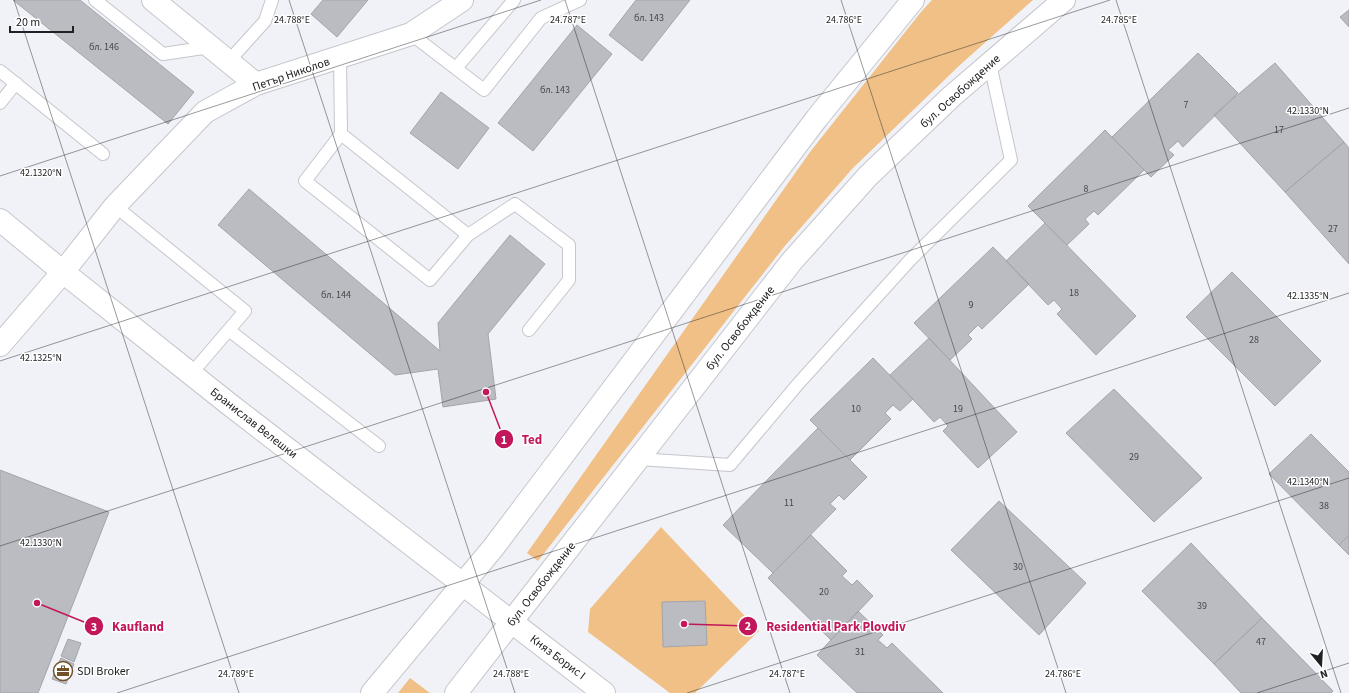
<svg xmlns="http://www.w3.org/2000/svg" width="1349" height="693" viewBox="0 0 1349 693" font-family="'Source Sans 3',sans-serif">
<rect width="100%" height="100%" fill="#f0f2f8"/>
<path fill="#f0c087" d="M932,0H1033L961,64L852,169L784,247L538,561L527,553L810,152L921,12Z
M661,527L759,631L695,693H670L588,632L590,609Z
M410,678L430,693H398Z"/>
<path fill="#babcc2" stroke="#a2a5aa" d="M13,0H80L194,92L168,124Z
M323,0H368L337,37L311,14Z
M636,0H690L642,61L609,35Z
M1349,10V27L1340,17Z
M577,25L612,54L533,151L498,123Z
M1198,53L1238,93L1183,147L1178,141L1168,150L1174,155L1151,177L1112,137Z
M1275,63L1344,142L1285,192L1214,115Z
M441,92L489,128L458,169L410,133Z
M1105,130L1144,170L1098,215L1094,211L1085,219L1089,224L1067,245L1028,206Z
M1344,142L1349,148V264L1285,192Z
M249,189L440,351L438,323L510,235L545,264L488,334L496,399L443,407L438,369L395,375L218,225Z
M1045,223L1136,316L1096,355L1057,314L1062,309L1054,300L1048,305L1006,261Z
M993,247L1029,284L982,329L978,325L968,335L972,339L950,360L914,323Z
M1232,272L1321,361L1275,406L1186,317Z
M929,338L1017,432L978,468L943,431L948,426L940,417L934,422L890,375Z
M873,358L913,399L900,411L893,405L885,413L891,419L850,460L810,420Z
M1114,389L1202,478L1154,522L1066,433Z
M818,428L867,477L844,500L839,495L830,504L836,509L773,573L723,525Z
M1311,434L1349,472V535L1339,545L1269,474Z
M0,470L109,512L38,693H0Z
M999,501L1086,583L1039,635L951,550Z
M811,535L847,571L842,576L852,585L857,580L873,596L831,640L768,578Z
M1349,535V555L1339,545Z
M1191,543L1262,618L1214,664L1142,591Z
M705,601L707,645L663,647L662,602Z
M858,611L883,635L878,640L887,648L892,643L943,693H857L817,655Z
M1262,618L1333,691L1331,693H1241L1214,664Z
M68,639L81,643L74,662L61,656Z
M61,658L74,664L66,684L52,679Z"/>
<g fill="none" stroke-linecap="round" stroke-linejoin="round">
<defs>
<path id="service" d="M95,0L163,54L210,47
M411,34L484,90L541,18L580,0
M340,57L341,134L305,181L430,280L468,235L515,204L569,245V280L529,330
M228,62L265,21L272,0
M456,68L514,0
M0,71L103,154
M0,103L16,83
M341,134L468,235
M115,206L245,311L191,374
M230,331L379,446
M638,459L730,465L798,384L910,260L1011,160L990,64"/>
<path id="minor" d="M153,0L256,84
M0,345L63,272L115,206L205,112L256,84L411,34L462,0"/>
<path id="tertiary" d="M0,220L63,272L229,404L604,693"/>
<path id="primary" d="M372,693L493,548L817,118L913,0
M456,693L792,261L868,176L952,96L1064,0"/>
</defs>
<use href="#service" stroke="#c4c6cc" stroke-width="14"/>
<use href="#minor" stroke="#c4c6cc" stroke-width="24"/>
<use href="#tertiary" stroke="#c4c6cc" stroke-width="24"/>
<use href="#primary" stroke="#c4c6cc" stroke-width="24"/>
<use href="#service" stroke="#fff" stroke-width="12"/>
<use href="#minor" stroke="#fff" stroke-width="22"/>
<use href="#tertiary" stroke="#fff" stroke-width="22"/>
<use href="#primary" stroke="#fff" stroke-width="22"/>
</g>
<path fill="none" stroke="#202123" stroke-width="1" stroke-opacity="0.45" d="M14,0L239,693M289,0L515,693M565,0L790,693M841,0L1066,693M1116,0L1341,693M0,176L541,0M0,361L1110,0M0,546L1349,108M117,693L1349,293M687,693L1349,478M1257,693L1349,663"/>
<defs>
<symbol id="office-ring" viewBox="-11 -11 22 22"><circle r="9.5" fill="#fff" stroke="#735229" stroke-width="1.5"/><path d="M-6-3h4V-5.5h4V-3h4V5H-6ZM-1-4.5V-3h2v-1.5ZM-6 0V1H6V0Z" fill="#735229"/></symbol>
</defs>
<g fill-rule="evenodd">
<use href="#office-ring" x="52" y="660" width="22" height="22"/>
</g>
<g text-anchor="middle" stroke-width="3" stroke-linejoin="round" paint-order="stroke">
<g font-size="10" fill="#46484b">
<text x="649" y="21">бл. 143</text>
<text x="104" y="50">бл. 146</text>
<text x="555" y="93">бл. 143</text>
<text x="1186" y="108">7</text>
<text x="1279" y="133">17</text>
<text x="1086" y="192">8</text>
<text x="1333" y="232">27</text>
<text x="1074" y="296">18</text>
<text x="336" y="298">бл. 144</text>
<text x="971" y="308">9</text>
<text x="1254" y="343">28</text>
<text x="856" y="412">10</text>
<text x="958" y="412">19</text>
<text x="1134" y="460">29</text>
<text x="789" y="506">11</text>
<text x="1324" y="509">38</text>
<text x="1018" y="570">30</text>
<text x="824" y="595">20</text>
<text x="1202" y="609">39</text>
<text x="1261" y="645">47</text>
<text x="860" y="655">31</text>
</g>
<g font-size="12" fill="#202123" stroke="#fff">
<text transform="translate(291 74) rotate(-19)" y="4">Петър Николов</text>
<text transform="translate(960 91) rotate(-42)" y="4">бул. Освобождение</text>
<text transform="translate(740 328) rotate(-52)" y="4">бул. Освобождение</text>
<text transform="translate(254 423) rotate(38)" y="4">Бранислав Велешки</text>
<text transform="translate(541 584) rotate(-52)" y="4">бул. Освобождение</text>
<text transform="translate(558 657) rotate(37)" y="4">Княз Борис I</text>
</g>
<g font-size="12" fill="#202123" stroke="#fff" text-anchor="start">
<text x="77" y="675">SDI Broker</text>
</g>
</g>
<g font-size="10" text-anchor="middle" fill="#202123" stroke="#fff" stroke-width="3" stroke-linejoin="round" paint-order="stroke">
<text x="292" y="23">24.788°E</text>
<text x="568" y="23">24.787°E</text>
<text x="844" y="23">24.786°E</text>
<text x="1119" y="23">24.785°E</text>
<text x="1308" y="114">42.1330°N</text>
<text x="41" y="176">42.1320°N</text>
<text x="1308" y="299">42.1335°N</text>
<text x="41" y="361">42.1325°N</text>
<text x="1308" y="485">42.1340°N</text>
<text x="41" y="546">42.1330°N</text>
<text x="236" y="677">24.789°E</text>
<text x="511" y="677">24.788°E</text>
<text x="787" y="677">24.787°E</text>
<text x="1063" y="677">24.786°E</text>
</g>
<path fill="none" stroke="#c2185b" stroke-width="1.5" d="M486 392L504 439M684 624L748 626M37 603L94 626"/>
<g fill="#c2185b" stroke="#fff" stroke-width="1.5">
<circle cx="486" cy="392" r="4"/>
<circle cx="684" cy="624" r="4"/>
<circle cx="37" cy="603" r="4"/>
<circle cx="504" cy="439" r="10"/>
<circle cx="748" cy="626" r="10"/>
<circle cx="94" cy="626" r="10"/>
</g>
<g font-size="12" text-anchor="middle" font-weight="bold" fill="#fff">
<text x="504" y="444">1</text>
<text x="748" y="630">2</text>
<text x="94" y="631">3</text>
</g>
<g font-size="13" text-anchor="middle" font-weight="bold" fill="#c2185b" stroke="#fff" stroke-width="3" stroke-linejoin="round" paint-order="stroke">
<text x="532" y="444">Ted</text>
<text x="836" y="631">Residential Park Plovdiv</text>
<text x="138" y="631">Kaufland</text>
</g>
<g transform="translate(1321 665) rotate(162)" stroke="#ffffff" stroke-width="3" paint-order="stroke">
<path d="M0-3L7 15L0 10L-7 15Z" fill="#202123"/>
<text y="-6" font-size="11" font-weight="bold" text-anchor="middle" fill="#202123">N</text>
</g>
<path d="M10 26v6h63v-6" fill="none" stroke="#202123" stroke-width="2"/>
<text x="16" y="26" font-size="12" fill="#202123" stroke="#ffffff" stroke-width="3" paint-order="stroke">20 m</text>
</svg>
